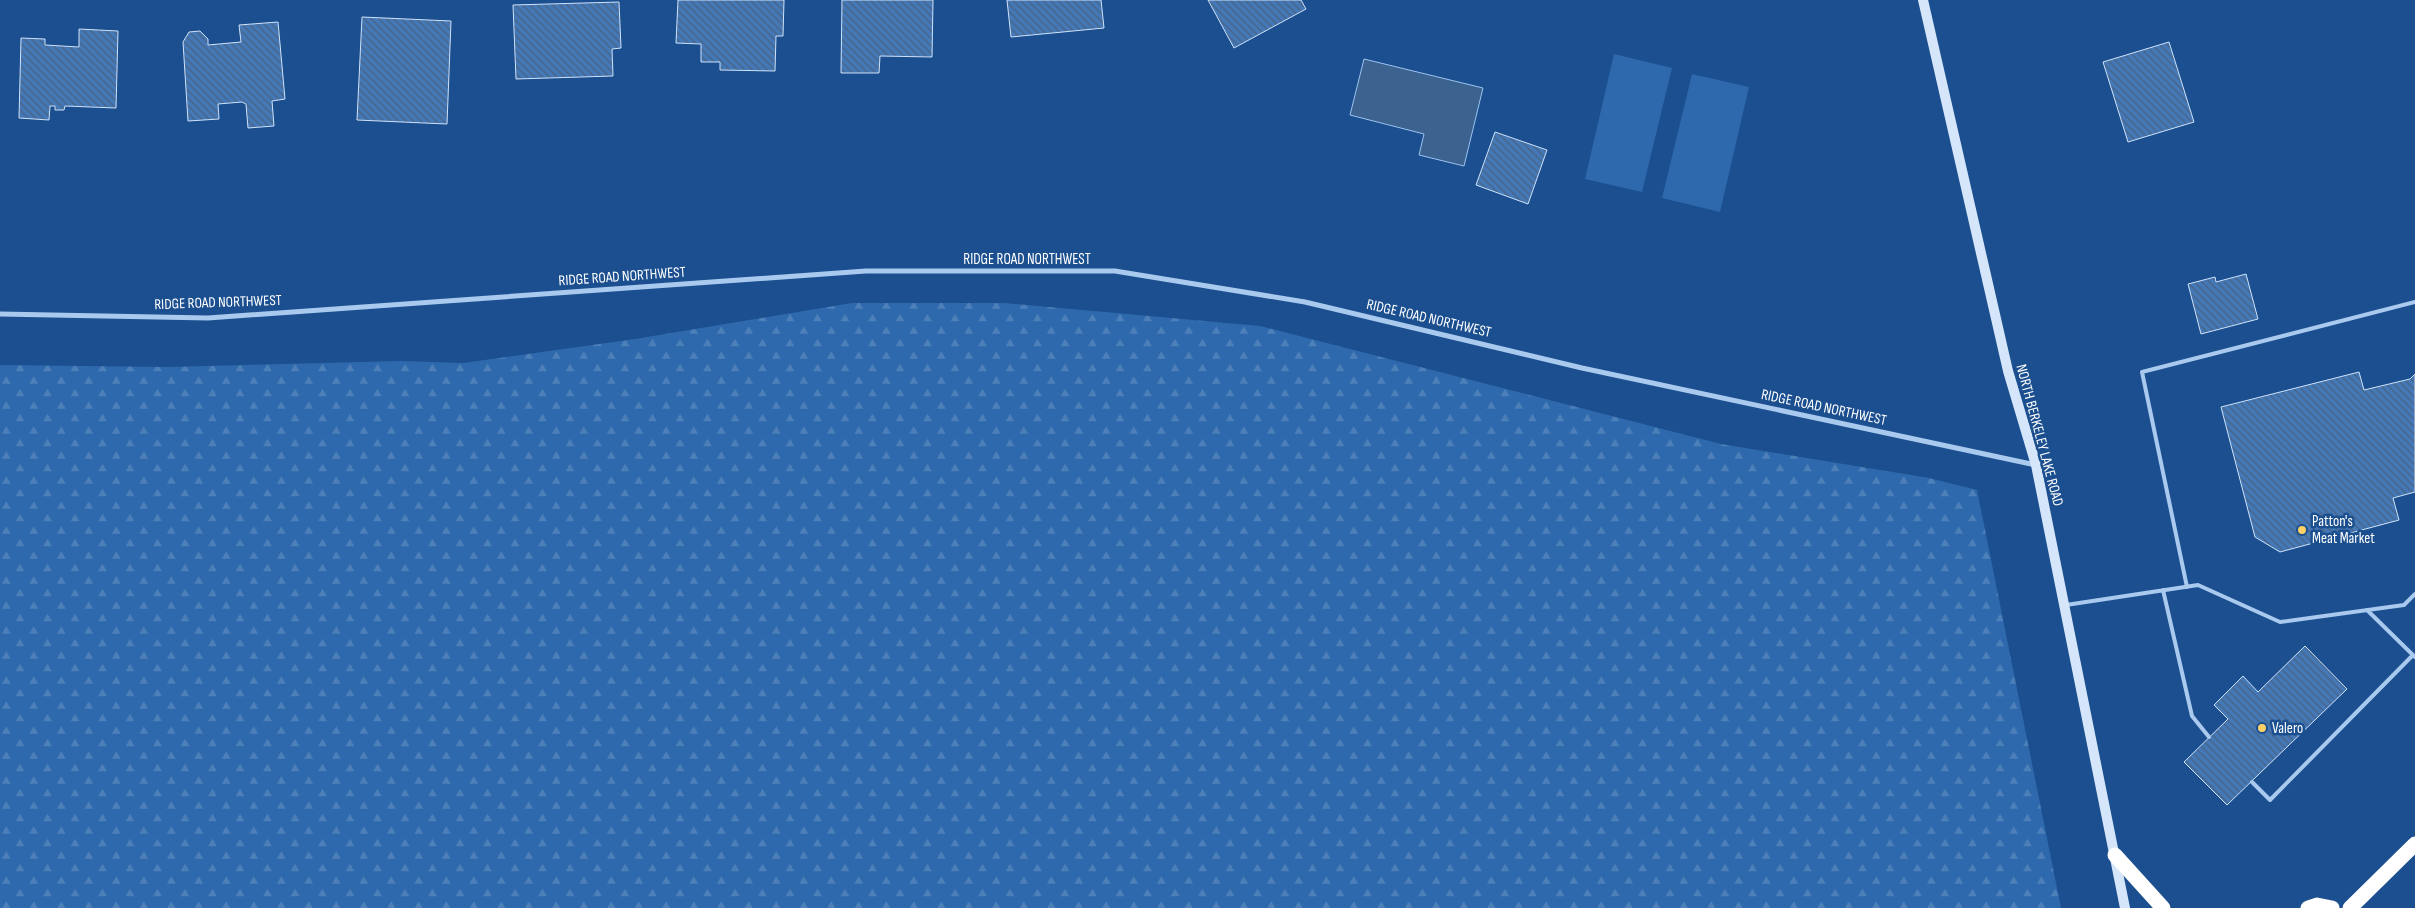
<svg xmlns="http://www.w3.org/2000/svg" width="2415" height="908" viewBox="0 0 2415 908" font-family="'Sofia Sans Condensed',sans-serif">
<defs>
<pattern id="forest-firs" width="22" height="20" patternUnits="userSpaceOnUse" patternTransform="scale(1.25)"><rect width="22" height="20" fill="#2e69ad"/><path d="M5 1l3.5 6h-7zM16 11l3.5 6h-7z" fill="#4d80b9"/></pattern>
<pattern id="building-back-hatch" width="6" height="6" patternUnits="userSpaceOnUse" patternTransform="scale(1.25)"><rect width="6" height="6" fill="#4478b7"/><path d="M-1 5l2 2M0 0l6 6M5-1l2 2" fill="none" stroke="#486282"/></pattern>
</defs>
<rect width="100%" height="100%" fill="#1b4f8f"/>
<path fill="#2e69ad" d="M1614,54L1672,68L1642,192L1585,179Z
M1692,74L1749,87L1720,212L1662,198Z"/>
<path fill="url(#forest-firs)" d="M852,303H1004L1260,326L1721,444L1929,478L1977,490L2061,908H0V365L167,367L401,361L463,363L635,339Z"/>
<path fill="#3c6290" stroke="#9cc4f0" d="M1364,59L1483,88L1464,166L1419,155L1424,134L1350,115Z"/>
<path fill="url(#building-back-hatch)" stroke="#cfe3fa" d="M678,0H784L783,36H776L775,71L720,70V62H701V44L676,43Z
M842,0H933L932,57L880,56L879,73H841Z
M1007,0H1101L1104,28L1011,37Z
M1208,0H1301L1306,9L1234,48Z
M619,2L621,48L612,49L613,76L516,79L513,5Z
M362,17L451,21L447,124L357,120Z
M278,22L285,99L272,101L274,126L248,128L246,104L242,102L218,104L219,119L188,121L183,42L189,32L200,31L208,39V45L241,42L239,25Z
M79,29L118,31L116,108L65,106L64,110H55V106H50L49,120L19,118L21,38L45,39V45L79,47Z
M2169,42L2194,122L2128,142L2103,62Z
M1495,132L1547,150L1528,204L1476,185Z
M2246,274L2258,319L2201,334L2188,284L2215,277L2216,282Z
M2359,372L2364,390L2410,379L2415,374V492L2393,498L2399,520L2280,552L2255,537L2221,407Z
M2305,646L2347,689L2227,805L2184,762L2228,719L2214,705L2243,676L2258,692Z"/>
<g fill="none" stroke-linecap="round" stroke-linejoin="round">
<path stroke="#a9c9ee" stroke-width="4" d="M2187,587L2142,372L2415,302
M2163,590L2192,716L2209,737
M2066,605L2198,585L2280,622L2404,605L2415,594
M2367,610L2415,657
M2252,782L2270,800L2413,655"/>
<path stroke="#a9c9ee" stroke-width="5" d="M0,314L208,318L866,271H1115L1305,302L1582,368L2036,465"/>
<path stroke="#d6e6fa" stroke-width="10" d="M1923,0L2008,371L2036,465L2125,908"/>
<path stroke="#fff" stroke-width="15" d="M2115,855L2163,908
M2308,908L2317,905L2332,908
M2350,908L2415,844"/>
</g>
<g fill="#ffd166" stroke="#1b4f8f" stroke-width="2">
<circle cx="2302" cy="530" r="5"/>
<circle cx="2262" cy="728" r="5"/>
</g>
<g text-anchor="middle" stroke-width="5" stroke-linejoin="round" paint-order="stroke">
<g font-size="15" fill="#fff" stroke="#1b4f8f">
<text x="1027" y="264">RIDGE ROAD NORTHWEST</text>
<text transform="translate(622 276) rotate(-4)" y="5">RIDGE ROAD NORTHWEST</text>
<text transform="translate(218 302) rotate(-2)" y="5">RIDGE ROAD NORTHWEST</text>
<text transform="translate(1429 318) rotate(13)" y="5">RIDGE ROAD NORTHWEST</text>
<text transform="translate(1824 407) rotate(12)" y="5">RIDGE ROAD NORTHWEST</text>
<text transform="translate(2040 435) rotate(75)" y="5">NORTH BERKELEY LAKE ROAD</text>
</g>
<g font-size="15" fill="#fff" stroke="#1b4f8f" text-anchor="start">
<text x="2312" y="526">Patton's<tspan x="2312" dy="17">Meat Market</tspan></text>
<text x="2272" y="733">Valero</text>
</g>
</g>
</svg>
